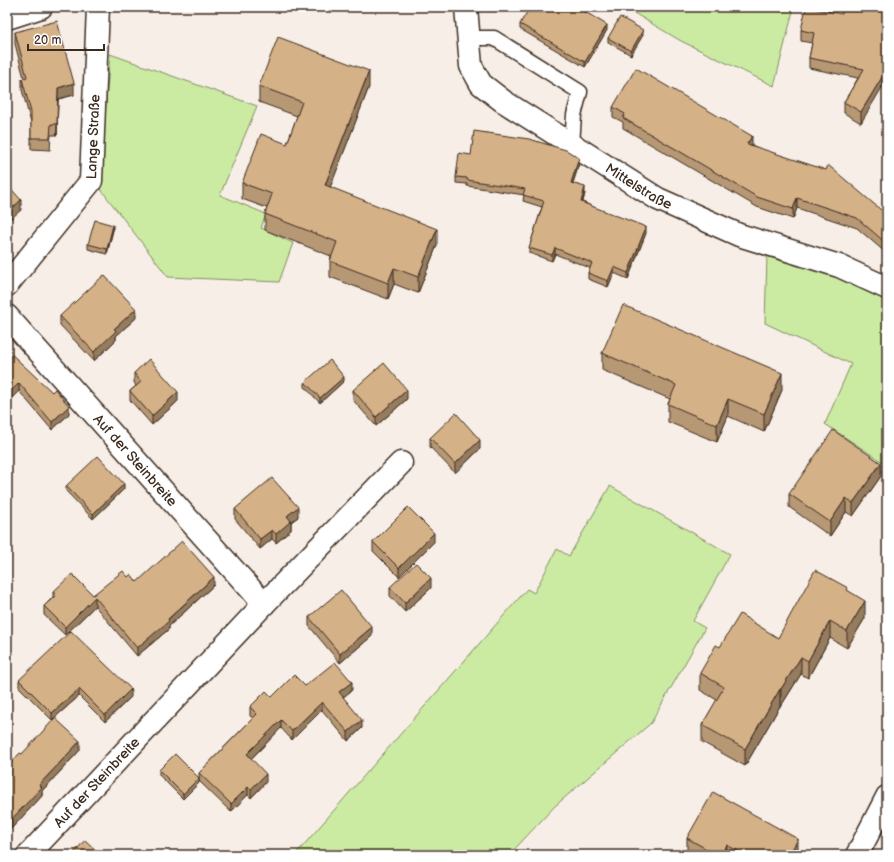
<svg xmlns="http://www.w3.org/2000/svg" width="894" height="862" viewBox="0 0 894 862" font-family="'Balsamiq Sans',sans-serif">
<rect width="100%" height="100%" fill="#f7efe7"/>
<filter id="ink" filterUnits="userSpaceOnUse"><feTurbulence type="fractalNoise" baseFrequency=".025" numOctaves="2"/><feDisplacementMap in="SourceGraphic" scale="8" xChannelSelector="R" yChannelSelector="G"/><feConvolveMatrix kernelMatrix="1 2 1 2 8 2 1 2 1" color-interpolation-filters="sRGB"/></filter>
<g filter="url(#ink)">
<path fill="#cbeba3" stroke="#838a60" d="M624,7H794L774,86L681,41Z
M110,54L257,106L220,195L266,214L261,228L293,243L279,282L168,277L99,187Z
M767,256L833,274L887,298V465L825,424L851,364L765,323Z
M610,486L730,554L693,621L705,628L651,723L555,806L509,855H295L527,589L534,593L557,549L569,556Z"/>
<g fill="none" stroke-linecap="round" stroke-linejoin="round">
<defs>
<path id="lane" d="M469,38H494L580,92L574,115L572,145"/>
<g id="street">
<path id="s1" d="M466,7L471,66L481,84L503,101L658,199L739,235L839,266L887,288"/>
<path id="s2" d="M7,285L91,181L98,7"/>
<path id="s3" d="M7,316L264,604"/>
<path id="s4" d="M28,855L264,604L401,463"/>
<path d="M857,855L887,797"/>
</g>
<path id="secondary" d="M7,18L41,7"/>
</defs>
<use href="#lane" stroke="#3b2a1e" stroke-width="17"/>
<use href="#street" stroke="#3b2a1e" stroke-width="25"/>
<use href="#secondary" stroke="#3b2a1e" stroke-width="25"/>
<use href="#lane" stroke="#fff" stroke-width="14"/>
<use href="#street" stroke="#fff" stroke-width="22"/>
<use href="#secondary" stroke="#fff" stroke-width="22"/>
</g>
<path fill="#b79874" stroke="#3b2a1e" d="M887,7L861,123L844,113V102L858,78L809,68V58L812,43L801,41V30L842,14Z
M520,24L607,30L585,67L520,29Z
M15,32L74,95L58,99L57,135H51L50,150L31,149V123L22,90V79L24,78L15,44Z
M643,35L631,55L608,42V38Z
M259,86L369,87L330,187L437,245L418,293L394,284L388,299L330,277V261L331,256L265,230V214L267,208L242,199V183L287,144L297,116L259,102Z
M613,107L752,145L887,215V261H886V253L857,228L797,208L793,219L757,207L623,128V122L613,117Z
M471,155L579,164L573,183L585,193L583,202L646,233L628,279L614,273L608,287L588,279V273L590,268L555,254L552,261L529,253V248L542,207L523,201L524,195L467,186V184L456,183V177Z
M113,230L107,254L88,249V244Z
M60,316L136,318L116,336V340L94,361L60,325Z
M7,350L69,414L52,430L19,391Z
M602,353L782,390L764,432L728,416L717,442L668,422V404L670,399L602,370Z
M134,373L178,401L152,425L130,400V391L136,386L134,382Z
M344,381L320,403L305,387V382Z
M353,390L407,399L376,426L353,400Z
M430,438L480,449L455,473L430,447Z
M881,476L853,516L846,512L830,536L789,507V494Z
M66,486L124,489L93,519L66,491Z
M235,509L298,517L291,522V530L276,543L272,539L260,549L235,519Z
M373,542H434L399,577L373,551Z
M128,577L137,582L214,585L169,626V629L137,656L95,606L65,635L44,615V606L53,597V592L93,595Z
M390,587L431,588L405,612L390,596Z
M848,591L865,618L847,648L830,638L808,678L801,674L781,706H780L745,766L702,742V725L717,700L700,690V673L720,647L778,638Z
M309,617L372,636L340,663L309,626Z
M19,680L131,697L105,722L79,696L52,720L19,687Z
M305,686L352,690L343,697L362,728L348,741L322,710L292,740L281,728L251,759L266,782L251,798L248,795L231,812L199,781V773L253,718L250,716V707L272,697Z
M80,750L42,791V796L8,832L7,831V767L22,754Z
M159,770L199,783L183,799L159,775Z
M687,838L798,853L797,855H693L687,852Z"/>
<path fill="#957c5e" stroke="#3b2a1e" d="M607,25V30L585,67V62Z
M643,30V35L631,55V51Z
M887,69V79L861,123V112Z
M369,71V87L325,201V185Z
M74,83V95L58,99L57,135L58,88Z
M752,136V146L747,144Z
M579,158V164L571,189V183Z
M585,187V193L581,208V202Z
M797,198V208L793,219V209Z
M21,200V210L7,222V213Z
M113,225V230L107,254V249Z
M646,227V233L628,279V273Z
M437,229V245L418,293V277Z
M555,248V254L552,261V255Z
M614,267V273L608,287V281Z
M394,268V284L388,299V283Z
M136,309V318L116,336V340L94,361V352L114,329Z
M782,373V390L764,432V414Z
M344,377V381L320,403V398Z
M19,383V391L7,403V395Z
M407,390V399L376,426V417Z
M178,392V401L152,425V416Z
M728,399V416L717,442V425Z
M69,406V414L52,430V422Z
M480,440V449L455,473V464Z
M881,463V476L853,516V503Z
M124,484V489L93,519V514Z
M846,498V512L830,536V522Z
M298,507V517L291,522V530L276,543V534L287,516Z
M272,530V539L260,549V539Z
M434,533V542L399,577V568Z
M214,577V585L169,626V629L137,656V648Z
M431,578V588L405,612V603Z
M95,597V606L65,635V627Z
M865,601V618L847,648V631Z
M830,621V638L808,678V661Z
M372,627V636L340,663V654Z
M801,657V674L781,706V689Z
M352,682V690L339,701V692Z
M79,689V696L52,720V713Z
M131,689V697L105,722V715Z
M780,689V706L745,766V749Z
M322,702V710L292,740V731Z
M281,720V728L247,763V754Z
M362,720V728L348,741V732Z
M80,741V750L42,791V796L8,832V823L39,785Z
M266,774V782L251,798V789Z
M199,778V783L183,799V794Z
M248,787V795L231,812V804Z
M798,839V853L797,855H789Z
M727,845V855H720Z"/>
<path fill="#d5b187" stroke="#3b2a1e" d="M530,7H577L607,25L585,62L520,24Z
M806,7L842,14V7H887V69L861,112L844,102L864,69L809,58L814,33L801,30Z
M620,17L643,30L631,51L608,38Z
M57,21L74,83L58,88L57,124H51L50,138H31V112L22,79L27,77L15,32Z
M278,37L369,71L325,185L437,229L418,277L394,268L388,283L330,261L337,242L265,214L272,194L242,183L261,134L287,144L302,102L259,86Z
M636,68L752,136L747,144L826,170L828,165L887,215V244L857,218L797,198L793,209L757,197L623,118L625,114L613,107Z
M474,131L529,139L566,150L579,158L571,183L585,187L581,202L646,227L628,273L614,267L608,281L588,273L592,263L555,248L552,255L529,248L544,201L523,195L525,189L467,180V178L456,177L459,153L471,155Z
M7,184L21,200L7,213Z
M95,220L113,225L107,249L88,244Z
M104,275L136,309L114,329L116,331L94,352L60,316Z
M623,305L782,373L764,414L728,399L717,425L668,404L676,385L602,353Z
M7,350L52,392L55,389L69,406L52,422L19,383L7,395Z
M149,359L178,392L152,416L130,391L141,382L134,373Z
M330,360L344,377L320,398L305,382Z
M384,363L407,390L376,417L353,390Z
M456,413L480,440L455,464L430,438Z
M833,430L881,463L853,503L846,498L830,522L789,494Z
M98,456L124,484L93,514L66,486Z
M272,478L298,507L287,516L291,521L276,534L272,530L260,539L235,509Z
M408,507L434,533L399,568L373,542Z
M182,541L214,577L168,619L169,621L137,648L95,597L65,627L44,606L56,595L53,592L72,574L93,595L123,571L128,577L131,574L137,582Z
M416,563L431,578L405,603L390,587Z
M815,570L848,588L847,590L865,601L847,631L830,621L808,661L801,657L781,689H780L745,749L702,725L724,687L700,673L716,645L720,647L740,614L778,638Z
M341,590L372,627L340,654L309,617Z
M71,631L131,689L105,715L79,689L52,713L19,680Z
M335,662L352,682L339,692L362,720L348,732L322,702L292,731L281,720L247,754L266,774L251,789L248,787L231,804L199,773L257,714L250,707L266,691L272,697L294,675L305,686Z
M55,718L80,741L39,785L42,787L8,823L7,821V767L20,753L22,754Z
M175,754L199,778L183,794L159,770Z
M713,792L798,839L789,855H745L727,845L720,855H717L687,838Z
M85,840L101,855H72Z"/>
</g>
<g text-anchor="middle" stroke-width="4" stroke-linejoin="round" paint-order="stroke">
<g font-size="14" fill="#3b2a1e" stroke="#fff">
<text dy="5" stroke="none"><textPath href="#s2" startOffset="178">Lange Straße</textPath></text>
<text dy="5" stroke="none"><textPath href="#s1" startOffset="268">Mittelstraße</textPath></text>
<text dy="5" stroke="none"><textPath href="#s3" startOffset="193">Auf der Steinbreite</textPath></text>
<text dy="5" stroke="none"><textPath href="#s4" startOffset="100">Auf der Steinbreite</textPath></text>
</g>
</g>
<rect width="894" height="862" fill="none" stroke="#fff" stroke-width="24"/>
<rect x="12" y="12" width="870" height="838" fill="none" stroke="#3b2a1e" stroke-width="1.5" filter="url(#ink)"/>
<path d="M28 44v6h76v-6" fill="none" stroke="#3b2a1e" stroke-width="2"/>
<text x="34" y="44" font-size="12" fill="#3b2a1e" stroke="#ffffff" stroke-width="3" paint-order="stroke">20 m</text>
</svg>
